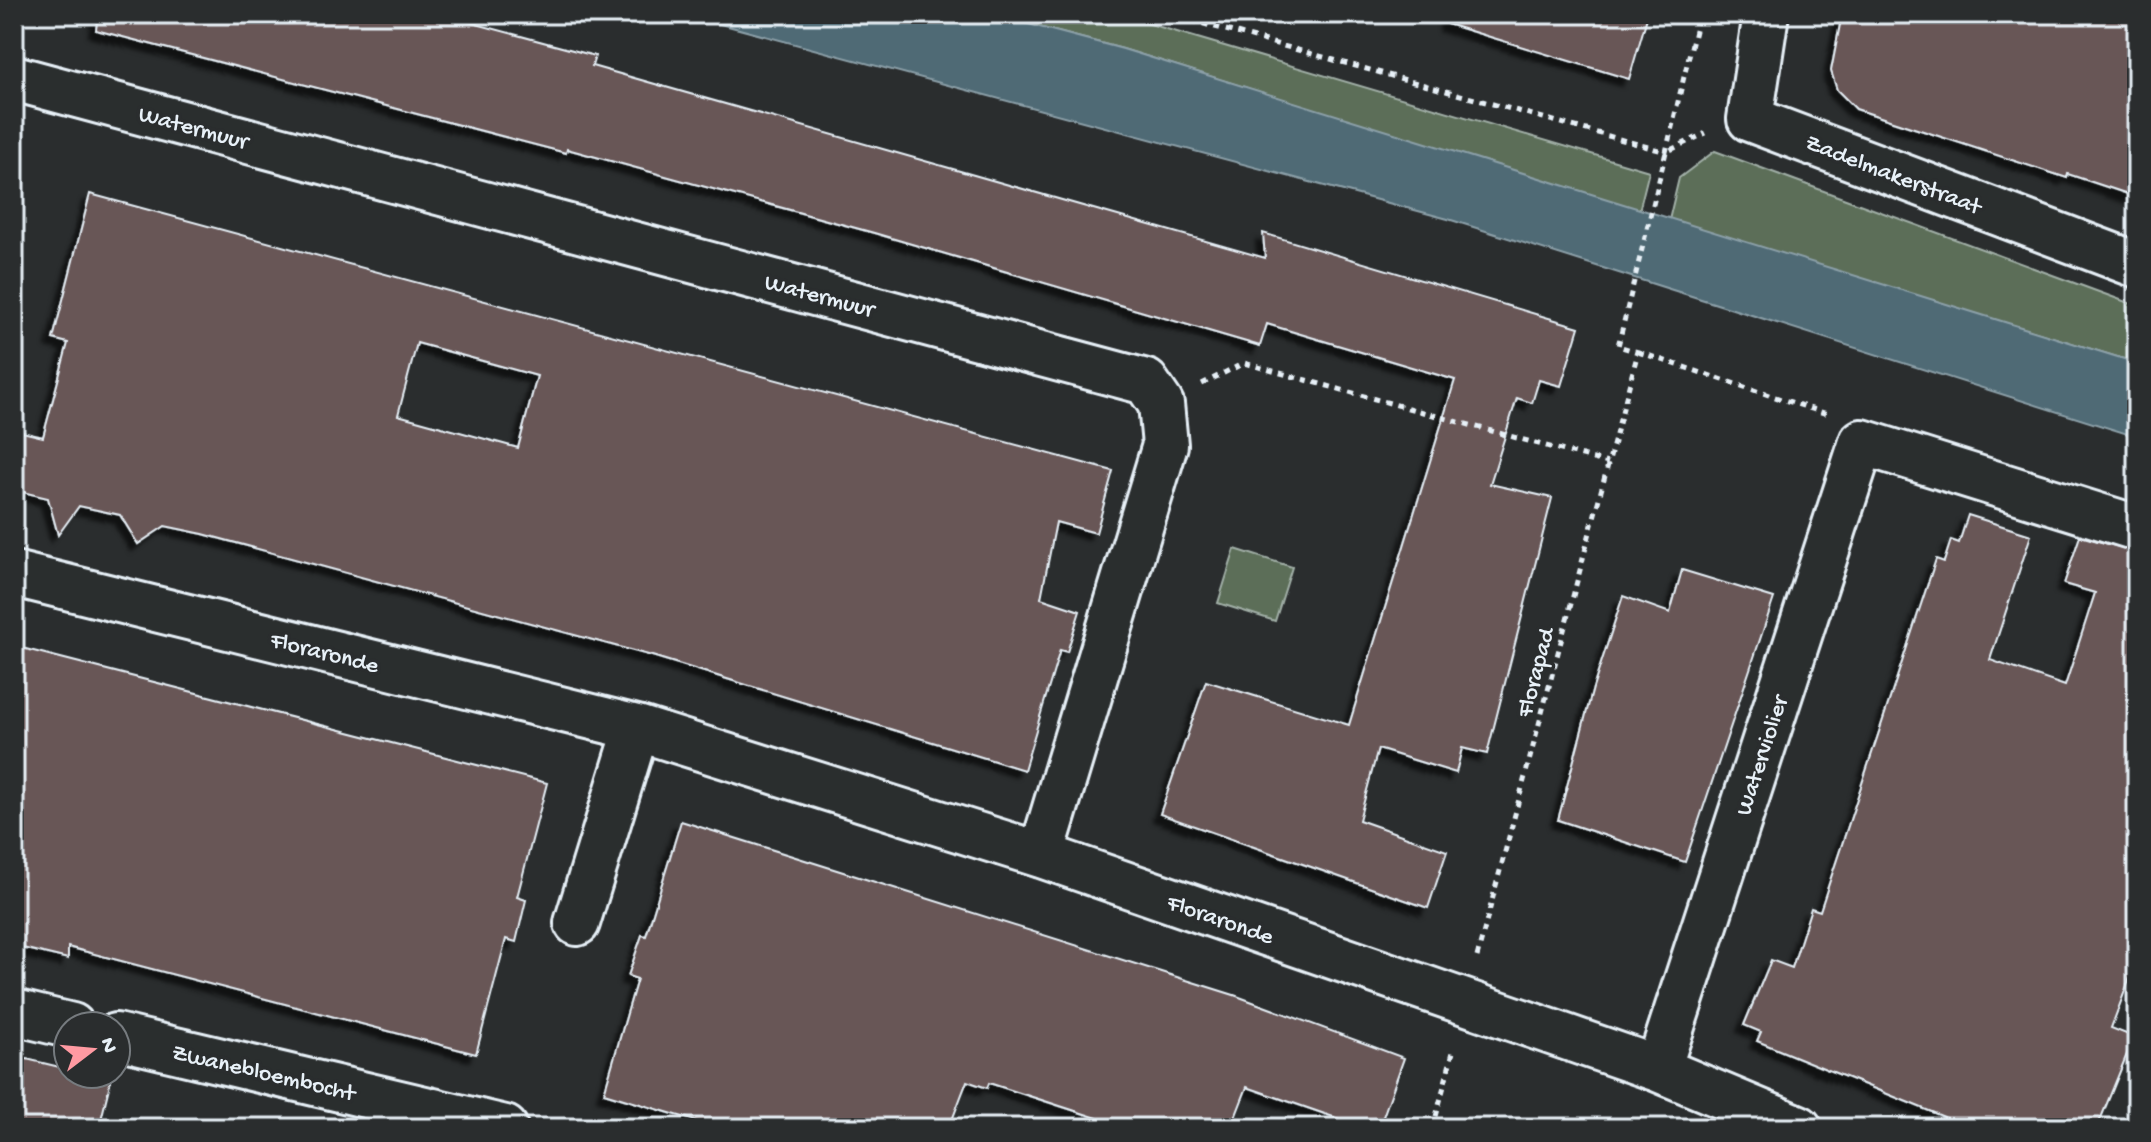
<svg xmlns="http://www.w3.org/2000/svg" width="2151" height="1142" viewBox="0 0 2151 1142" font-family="'Gochi Hand',sans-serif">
<defs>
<filter id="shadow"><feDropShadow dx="-7" dy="7" stdDeviation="2" flood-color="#0009"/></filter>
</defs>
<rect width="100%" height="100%" fill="#2a2d2e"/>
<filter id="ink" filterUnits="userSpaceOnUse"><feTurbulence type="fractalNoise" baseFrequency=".0125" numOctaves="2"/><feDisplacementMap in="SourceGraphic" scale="16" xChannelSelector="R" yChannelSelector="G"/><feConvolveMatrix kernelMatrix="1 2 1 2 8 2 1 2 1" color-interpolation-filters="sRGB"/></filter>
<g filter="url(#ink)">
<path fill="#5c6e58" stroke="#a2b0a8" stroke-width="2" d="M990,14H1116L1649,171L1639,211L1123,49Z
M1715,151L2137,306V363L1669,220L1679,178Z
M1235,549L1292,567L1275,621L1218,603Z"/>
<path fill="#4f6a74" stroke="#8ca0a9" stroke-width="2" d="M683,14H990L1123,49L2137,363V437L1448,219Z"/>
<path fill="#685656" stroke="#e8f1f8" stroke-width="2" fill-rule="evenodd" filter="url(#shadow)" d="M98,14H439L595,56L592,66L1265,258L1263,233L1579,327L1561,386L1539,380L1532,403L1517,398L1490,484L1552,498L1487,754L1462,748L1456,773L1378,749L1359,820L1447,851L1428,908L1160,814L1206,681L1349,725L1455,380L1267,324L1260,346L874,233L567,149L566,153L96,30Z
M1448,14H1648L1629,79L1447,24Z
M1842,14H2137V197L2068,174L2067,178L1856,109L1837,90L1831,71Z
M90,194L1113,471L1096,533L1056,522L1041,598L1080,611L1067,652L1060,650L1024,770L652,656L203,534L165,526L138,544L120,515L79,506L58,535L48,498L14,490V430L43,437L68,343L53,339ZM417,343L537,376L518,448L398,415Z
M1968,515L2031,535L1990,660L2065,686L2095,593L2064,584L2080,536L2137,552V959L2111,1028L2134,1037L2097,1128H1971L1757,1041L1761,1032L1744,1025L1771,960L1792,968L1811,908L1820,911L1936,559L1944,562L1951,540L1959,543Z
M1682,570L1774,598L1685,862L1558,820L1593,688L1623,596L1670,613Z
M14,646L547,783L517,897L526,900L516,942L506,939L476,1054L68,947V959L14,946Z
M681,821L1234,995L1404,1058L1379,1128H1365L1247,1087L1231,1128H1094L1097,1118L989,1083L987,1088L967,1081L949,1128H719L604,1093L637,979L628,976L642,935L646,936Z
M14,1056L68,1069V1074L111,1079L99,1128H14Z"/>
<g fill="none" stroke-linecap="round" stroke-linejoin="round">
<defs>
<path id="street" d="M1766,14L1750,119L2137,265
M14,78L1146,382L1161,404L1165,445L1041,855
M14,574L637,728L1041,855L1658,1069L1799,1128
M577,923L637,728
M14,1012L72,1026
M116,1036L505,1128
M1658,1069L1862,442L2137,528"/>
</defs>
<use href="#street" stroke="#e8f1f8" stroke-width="50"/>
<path stroke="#e8f1f8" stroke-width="5" stroke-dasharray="6 6" stroke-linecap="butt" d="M1168,14L1666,152L1699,14
M1638,352L1827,414
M1202,384L1244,363L1608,463
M1477,957L1638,352L1618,346L1666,152L1706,133
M1433,1128L1454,1048"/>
<use href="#street" stroke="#2a2d2e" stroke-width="44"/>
</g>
</g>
<g text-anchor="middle" stroke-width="7" stroke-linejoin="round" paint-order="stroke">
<g font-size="24" fill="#e8f1f8" stroke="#2a2d2e">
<text transform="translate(194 126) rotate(15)" y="8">Watermuur</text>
<text transform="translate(1894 173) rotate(21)" y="8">Zadelmakerstraat</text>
<text transform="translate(820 294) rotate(15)" y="8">Watermuur</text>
<text transform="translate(325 651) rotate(14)" y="8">Floraronde</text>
<text transform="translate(1534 672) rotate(-75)" y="8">Florapad</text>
<text transform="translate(1760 755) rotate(-72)" y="8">Waterviolier</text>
<text transform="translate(1221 918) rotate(19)" y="8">Floraronde</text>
<text transform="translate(264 1071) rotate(13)" y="8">Zwanebloembocht</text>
</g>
</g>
<rect width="2151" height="1142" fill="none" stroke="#2a2d2e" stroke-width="48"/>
<rect x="24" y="24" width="2103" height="1094" fill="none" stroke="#e8f1f8" stroke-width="3" filter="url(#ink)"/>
<g transform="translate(92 1050) rotate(74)"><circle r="38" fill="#2a2d2e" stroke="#767b7f" stroke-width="2"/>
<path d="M0-6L14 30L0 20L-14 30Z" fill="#ff9aa2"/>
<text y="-12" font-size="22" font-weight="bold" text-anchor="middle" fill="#e8f1f8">N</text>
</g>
</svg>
